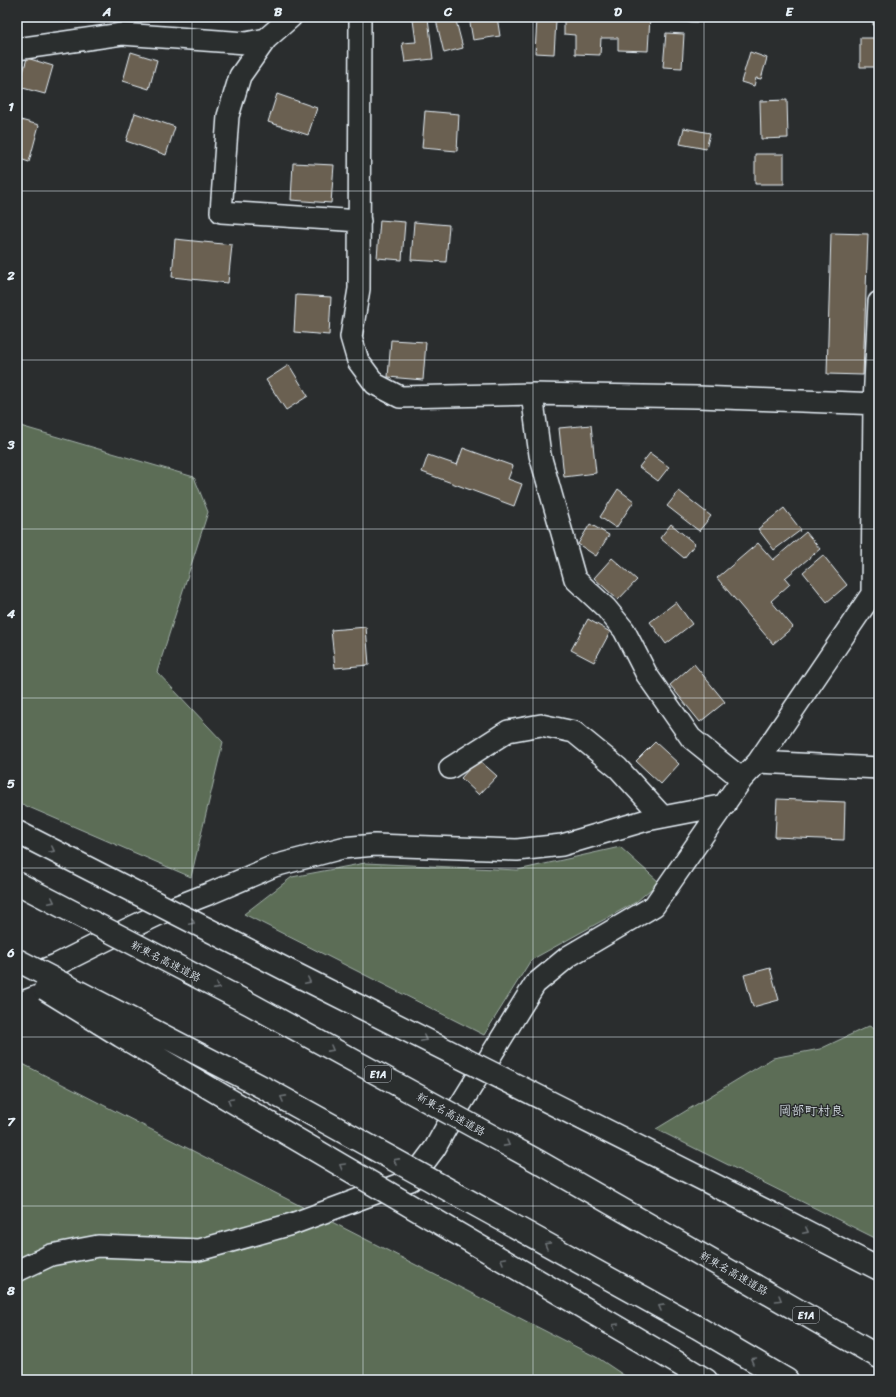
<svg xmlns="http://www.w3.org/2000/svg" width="896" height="1397" viewBox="0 0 896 1397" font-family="Sriracha,'Klee One',sans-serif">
<rect width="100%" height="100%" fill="#2a2d2e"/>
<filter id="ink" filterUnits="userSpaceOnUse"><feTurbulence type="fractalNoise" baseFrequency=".025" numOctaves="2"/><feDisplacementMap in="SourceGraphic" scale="8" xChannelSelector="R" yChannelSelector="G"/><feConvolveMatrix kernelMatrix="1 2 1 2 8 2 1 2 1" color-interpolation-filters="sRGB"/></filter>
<g filter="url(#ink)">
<path fill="#5b6d57" stroke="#a2afa8" d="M17,425L194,477L208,512L157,672L223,742L191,877L17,802Z
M620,847L659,882L636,902L531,960L484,1035L244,914L292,877L365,863L518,870Z
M869,1026L879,1031V1240L656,1129L773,1058L820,1049Z
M17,1061L598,1358L631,1380H17Z"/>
<path fill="#6a6051" stroke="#e8f1f8" d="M448,17H455L463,48L444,53L436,20Z
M469,17H497L500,36L473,40Z
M564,17H650L648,51L618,50V38H601L600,55L575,54V35L564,34Z
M664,17H698V22L664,21Z
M792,17H813V18H792Z
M873,17H879V25H873Z
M428,18L433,59L405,62L402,43L416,42L413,20Z
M537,19L556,21L554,54L535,53Z
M666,33L684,34L682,68L663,67Z
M860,38H879V67H860Z
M131,52L157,60L149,89L123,81Z
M750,52L767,58L761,79L756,78L754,86L741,82Z
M27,58L53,66L45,94L19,87Z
M277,94L317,108L308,135L268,122Z
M787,100L788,138L761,139L760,101Z
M425,111L459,114L457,151L422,148Z
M135,113L175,127L166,155L126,141Z
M17,119L39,125L29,162L17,158Z
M684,128L710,133L706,149L680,144Z
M755,154H784V184H755Z
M293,163L334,165L331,203L291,200Z
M380,220L405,222L402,260L377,258Z
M414,222L449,225L446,262L411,260Z
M831,233L868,234L863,375L827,374Z
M175,239L232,245L228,283L172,277Z
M296,295L331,297L329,335L294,332Z
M391,340L426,342L423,380L388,377Z
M289,365L308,396L286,410L266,380Z
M591,425L596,473L564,477L559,428Z
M463,448L513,466L508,479L522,484L514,506L422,472L428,455L457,465Z
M650,453L669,467L658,481L639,467Z
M618,489L634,501L616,528L600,517Z
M679,491L711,516L699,531L667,506Z
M784,508L801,530L774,550L758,529Z
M590,524L609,535L596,556L578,544Z
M671,524L695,544L684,558L660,538Z
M806,532L820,549L785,578L790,584L771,601L793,627L773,644L717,578L758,543L773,560Z
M823,555L847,585L827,602L803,572Z
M612,558L637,580L618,600L594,578Z
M676,602L692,624L666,644L650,622Z
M588,619L610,632L594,662L571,650Z
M366,627L369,665L335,668L331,630Z
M694,664L725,702L700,722L670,685Z
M655,742L679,764L661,784L636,761Z
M478,759L497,776L479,795L461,778Z
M777,799L845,802L844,840L775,837Z
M770,968L779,1000L753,1007L744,975Z"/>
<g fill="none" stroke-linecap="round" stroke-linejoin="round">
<defs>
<path id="street" d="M360,17L359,289L351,337L358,361L375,384L400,397L532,394L698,397L879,404
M266,39L240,76L228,116L221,212L360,221
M17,49L122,34L246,43L266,39L291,17
M532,394L540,455L575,579L606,608L624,630L647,675L691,738L742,779
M758,762L879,768
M450,768L508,731L541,725L574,732L618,768L663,817
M17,980L56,965L126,930L170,909L211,893L274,866L342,848L375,845L517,850L562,845L647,820L725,805
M17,1271L51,1255L98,1246L199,1250L292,1224L411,1180L435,1148L446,1128L535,984L569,956L654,906L742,779L758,762L872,594L874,403L879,302"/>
<path id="highway" d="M772,1214L879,1269
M733,1273L879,1357
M695,1326L787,1380
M661,1353L706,1380"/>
</defs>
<use href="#street" stroke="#e8f1f8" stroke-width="24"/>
<use href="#highway" stroke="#e8f1f8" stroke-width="25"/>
<use href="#street" stroke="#2a2d2e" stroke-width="21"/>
<use href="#highway" stroke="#2a2d2e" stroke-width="22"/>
<defs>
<path id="highway-bridge" d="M17,832L297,975L772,1214
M17,883L250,1004L539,1162L733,1273
M17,960L266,1089L695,1326
M45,989L121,1036L661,1353"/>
</defs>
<use href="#highway-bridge" stroke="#e8f1f8" stroke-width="25" stroke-linecap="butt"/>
<use href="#highway-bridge" stroke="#2a2d2e" stroke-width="22"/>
</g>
<defs><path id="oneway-chevron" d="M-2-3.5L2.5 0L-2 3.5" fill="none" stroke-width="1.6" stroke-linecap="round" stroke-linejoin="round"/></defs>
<g stroke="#6c7275">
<use href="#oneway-chevron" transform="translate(52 850) rotate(27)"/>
<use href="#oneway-chevron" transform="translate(52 901) rotate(27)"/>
<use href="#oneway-chevron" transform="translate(192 922) rotate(27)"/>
<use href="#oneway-chevron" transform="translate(308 981) rotate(27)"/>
<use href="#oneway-chevron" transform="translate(217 987) rotate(27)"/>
<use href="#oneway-chevron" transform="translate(424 1039) rotate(27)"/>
<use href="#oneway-chevron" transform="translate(331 1049) rotate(29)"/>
<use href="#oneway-chevron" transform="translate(283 1098) rotate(-151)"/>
<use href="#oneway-chevron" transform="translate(230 1101) rotate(-150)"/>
<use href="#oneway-chevron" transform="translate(507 1144) rotate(29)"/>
<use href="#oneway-chevron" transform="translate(396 1161) rotate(-151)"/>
<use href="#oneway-chevron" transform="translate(342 1166) rotate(-150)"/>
<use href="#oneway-chevron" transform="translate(806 1231) rotate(27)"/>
<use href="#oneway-chevron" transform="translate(547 1245) rotate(-151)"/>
<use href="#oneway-chevron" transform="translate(503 1260) rotate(-150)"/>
<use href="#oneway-chevron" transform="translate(779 1299) rotate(30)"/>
<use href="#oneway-chevron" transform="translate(661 1307) rotate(-151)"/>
<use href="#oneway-chevron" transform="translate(615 1326) rotate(-150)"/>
<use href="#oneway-chevron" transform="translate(753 1360) rotate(-150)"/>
</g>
</g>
<path fill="none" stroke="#e8f1f8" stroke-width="1" stroke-opacity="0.55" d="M192,17V1380M363,17V1380M533,17V1380M704,17V1380M17,191H879M17,360H879M17,529H879M17,698H879M17,868H879M17,1037H879M17,1206H879"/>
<g text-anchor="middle" stroke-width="3" stroke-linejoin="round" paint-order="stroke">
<g fill="#2a2d2e" stroke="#afb6bb" stroke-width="1">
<rect x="365" y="1066" width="26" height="16" rx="3"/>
<rect x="793" y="1307" width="26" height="16" rx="3"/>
</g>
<g font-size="10" font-weight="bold" fill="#e8f1f8">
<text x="378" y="1078">E1A</text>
<text x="806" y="1319">E1A</text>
</g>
<g font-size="11" fill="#e8f1f8" stroke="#2a2d2e">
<text transform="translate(166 961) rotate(27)" y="4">新東名高速道路</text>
<text transform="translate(451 1114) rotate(29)" y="4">新東名高速道路</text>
<text transform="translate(734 1273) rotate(30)" y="4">新東名高速道路</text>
</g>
<g font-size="13" fill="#e8f1f8" stroke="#2a2d2e">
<text x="811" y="1115">岡部町村良</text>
</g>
</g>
<rect width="896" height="1397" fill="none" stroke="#2a2d2e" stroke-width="44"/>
<rect x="22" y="22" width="852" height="1353" fill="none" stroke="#e8f1f8" stroke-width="1.5"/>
<g font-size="13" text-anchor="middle" font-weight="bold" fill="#e8f1f8">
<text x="107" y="16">A</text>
<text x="278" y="16">B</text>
<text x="448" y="16">C</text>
<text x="618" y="16">D</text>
<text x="789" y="16">E</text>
<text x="11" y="111">1</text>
<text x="11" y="280">2</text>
<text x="11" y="449">3</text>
<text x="11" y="618">4</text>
<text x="11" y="788">5</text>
<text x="11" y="957">6</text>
<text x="11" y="1126">7</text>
<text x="11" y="1295">8</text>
</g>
</svg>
